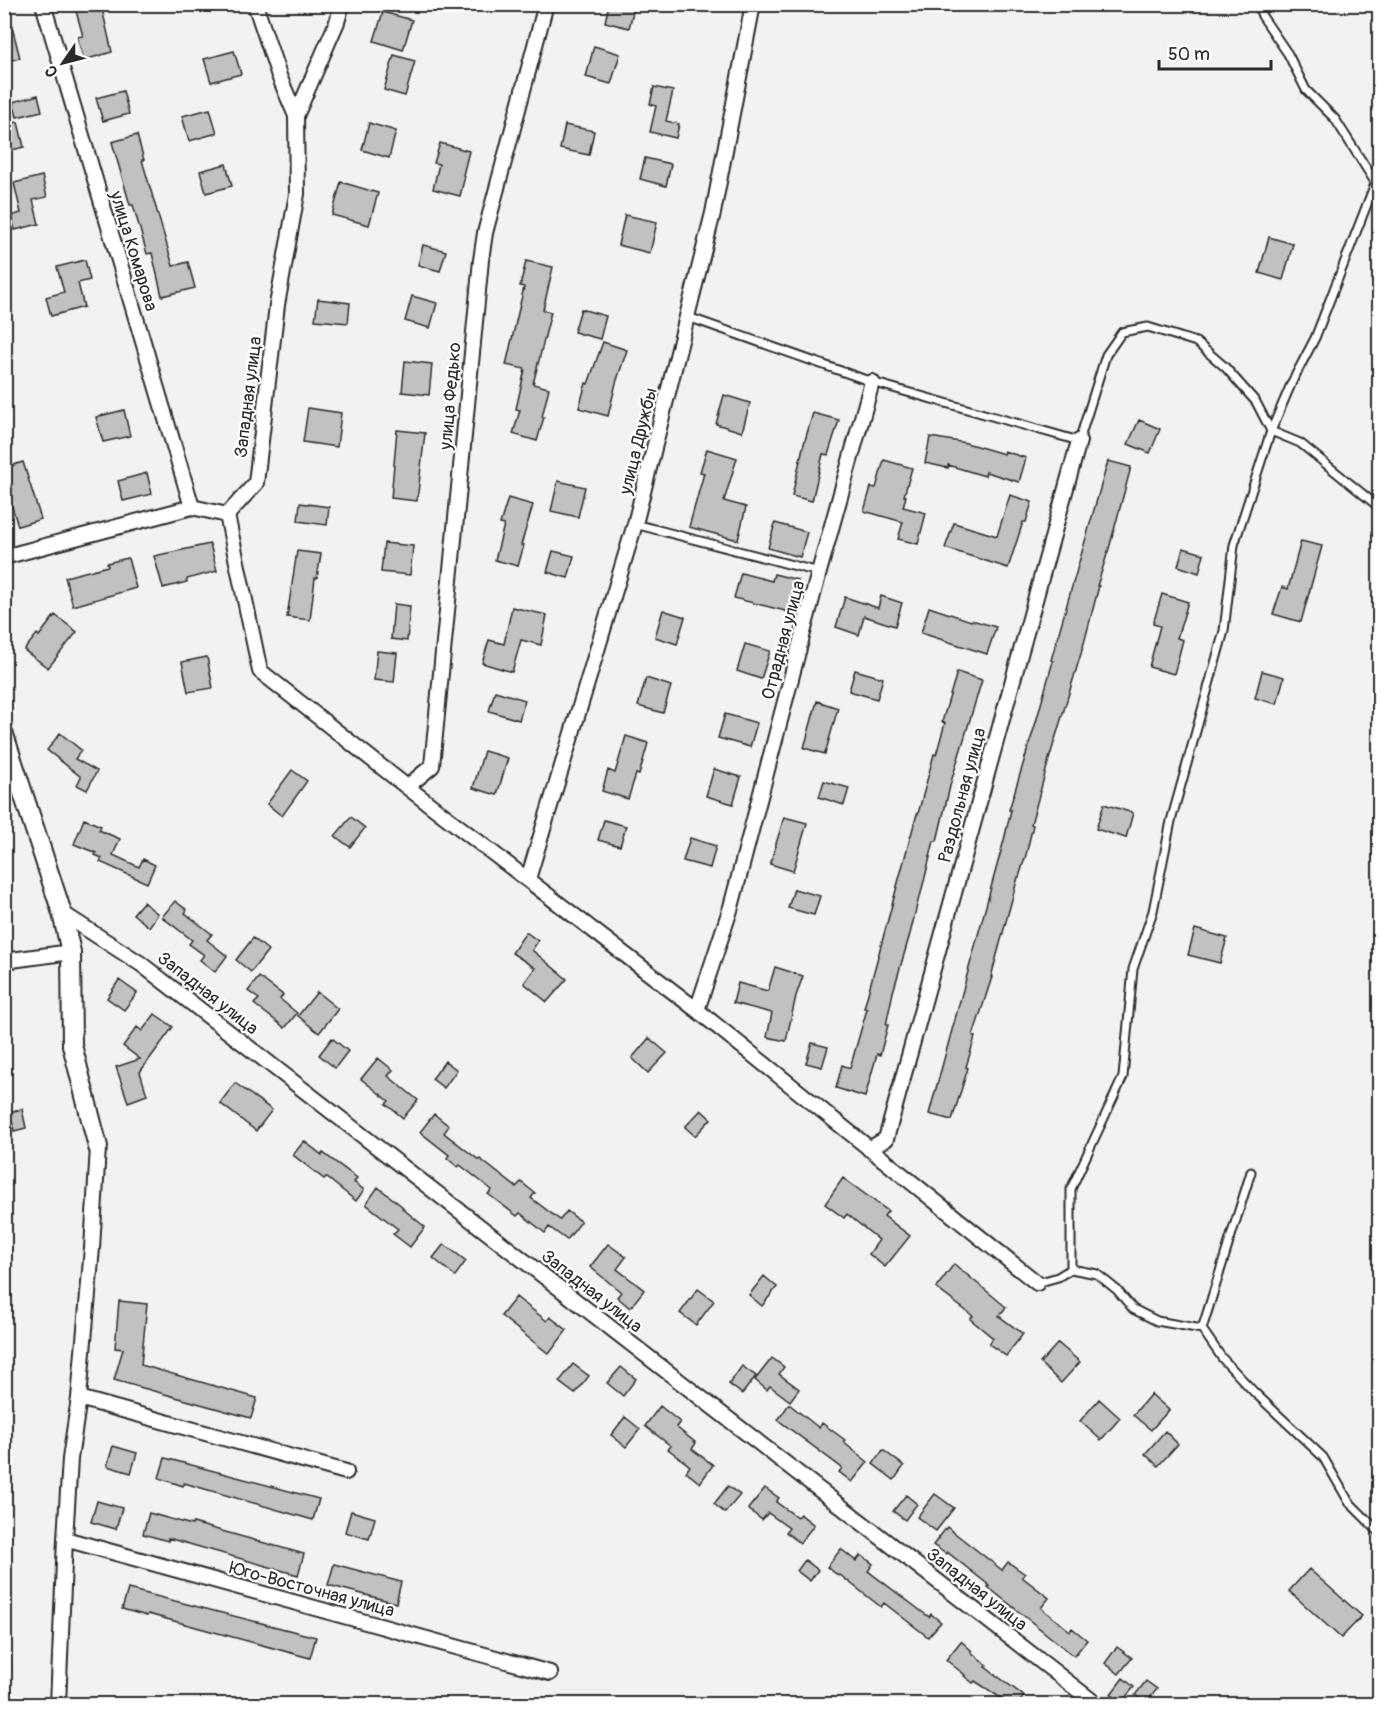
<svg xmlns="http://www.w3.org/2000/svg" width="1384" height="1709" viewBox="0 0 1384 1709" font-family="Pangolin,sans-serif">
<rect width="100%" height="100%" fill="#f2f2f2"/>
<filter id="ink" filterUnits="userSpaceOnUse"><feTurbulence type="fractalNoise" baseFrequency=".0167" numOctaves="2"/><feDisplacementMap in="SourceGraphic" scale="12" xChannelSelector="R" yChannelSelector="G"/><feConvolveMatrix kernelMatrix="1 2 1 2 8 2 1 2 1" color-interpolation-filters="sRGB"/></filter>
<g filter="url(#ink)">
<path fill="#d5d5d5" stroke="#808080" stroke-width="1.5" d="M5,1500L12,1704H4Z"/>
<path fill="#c1c1c1" stroke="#2b2b2b" stroke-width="1.5" d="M74,4H101L112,52L84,60L77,37L83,36Z
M609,4H635L629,28L605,22Z
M383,12L412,20L403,50L374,41Z
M4,15H9L20,58L4,62Z
M594,46L620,54L611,84L586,77Z
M234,51L241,74L211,82L204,59Z
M394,55L415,61L405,96L384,90Z
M654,87L673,91L666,121L679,124L676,138L650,132L656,106L650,104Z
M123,91L129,114L103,121L96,98Z
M38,95L42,111L17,117L13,102Z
M210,109L217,133L189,141L182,116Z
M18,122L24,147L4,152V125Z
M369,123L396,131L389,158L362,150Z
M565,125L594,131L589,155L560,149Z
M137,135L144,160H142L173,266L188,262L195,288L162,296L152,253L147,254L133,205H130L112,142Z
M440,143L469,151L463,175L465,176L460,196L433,189L439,164L434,163Z
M645,158L671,164L666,186L640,179Z
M226,164L232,186L206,193L200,171Z
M42,176L47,197L33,200L39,224L15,230L11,216L21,213L14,183Z
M341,182L378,193L369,225L332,215Z
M625,215L657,222L650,253L618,245Z
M1269,237L1293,244L1283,280L1259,273Z
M423,245L446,251L440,271L418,265Z
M85,260L90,280L78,283L84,307L51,316L46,297L64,292L57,267Z
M526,261L553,267L543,310L551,312L533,384L549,388L542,417H544L537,441L513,434L520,410L516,409L525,369L506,365L524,287L520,286Z
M412,296L437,303L430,328L405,321Z
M318,299L350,303L348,323L315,320Z
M581,309L606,316L600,339L574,332Z
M603,342L627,350L616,383L608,416L579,408L586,383L588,384Z
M405,361L432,364L429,395L402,392Z
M724,395L750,403L742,432L716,424Z
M308,408L341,413L337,447L303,442Z
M124,410L130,436L103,442L96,417Z
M813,413L839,420L828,455L823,454L812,501L792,496L803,447Z
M1139,420L1160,429L1150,453L1128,444Z
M397,430L425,433L417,501L391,498Z
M930,437L966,443L1004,454V451L1026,458L1019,482L986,472L985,476L948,465V468L925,463Z
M707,449L737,458L724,501L746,507L738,540L689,527L704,473L700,472Z
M884,460L912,468L904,496H906L903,507L926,513L918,544L898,539L903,522L864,511L871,487L876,488Z
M1108,461L1131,467L1110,545L1097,586H1099L1083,647L1050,756L1031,824L1033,825L1026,855L1019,877H1018L991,977H992L973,1036L975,1037L966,1067L968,1068L952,1120L929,1114L1004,840L1011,810H1009L1036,722L1053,661L1051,660Z
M23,462L41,519L18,526L4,481V468Z
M147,473L152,494L123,501L118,481Z
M558,481L585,487L578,517L551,511Z
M1010,495L1032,502L1026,522H1023L1008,568L945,548L954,523L997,536Z
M508,498L533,505L521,545H524L518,566L495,560L504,525L500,524Z
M300,503L329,507L327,525L298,521Z
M775,523L807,532L800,557L768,548Z
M1301,541L1322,546L1301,622L1273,614L1282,587L1288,589Z
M384,543L413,546L410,575L381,572Z
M210,544L217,571L187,579V582L163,588L154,556Z
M1183,548L1204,554L1199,573L1178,566Z
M297,551L321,554L317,578H315L310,620L287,617Z
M553,551L574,556L568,578L547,572Z
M128,558L136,588L73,606L65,577L108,566L107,563Z
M741,573L772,581L774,574L798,580L789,612L734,598Z
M1162,594L1188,602L1177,638L1183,640L1174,674L1149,667L1160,626L1153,624Z
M881,596L902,603L895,626L864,616L859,635L836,627L845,597L878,608Z
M394,604L410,606L407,641L391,639Z
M512,607L547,615L541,645L521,640L512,672L482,663L489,640L504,644Z
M929,607L971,621L972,620L996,627L987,654L921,633Z
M663,610L685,617L677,644L655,637Z
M55,615L77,632L48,668L24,650L37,634L39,636Z
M745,644L770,651L761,679L737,671Z
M377,651L397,653L394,682L374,680Z
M207,657L213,688L188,692L182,662Z
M855,670L883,678L877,699L849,691Z
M1262,671L1284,677L1277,704L1255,698Z
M957,672L982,680L951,782L937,841H934L920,897H919L910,934L893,992L886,1025H888L880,1055L877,1054L865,1097L836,1088L842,1065L850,1068L867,1009L864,1008L873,975L909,842L917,814H918L934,754L936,755L945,723L942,722Z
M646,678L671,686L663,713L638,706Z
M495,691L525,700L519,720L489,711Z
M817,701L838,708L825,754L804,748Z
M725,714L757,723L750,747L718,738Z
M60,733L81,750L75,759L97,771L87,790L77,785L81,777L47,750Z
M626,736L648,743L639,775L636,774L628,799L602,791L608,770L615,773Z
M484,751L508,758L497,795L473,788Z
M714,769L741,777L733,804L706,796Z
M292,770L307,781L282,816L267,804Z
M824,781L849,788L844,805L819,797Z
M1104,804L1133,813L1126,838L1096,829Z
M351,817L365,828L350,847L335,836Z
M784,817L807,823L793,871L770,864Z
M84,819L101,826L99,830L120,839L113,855L139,867L143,859L155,865L147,883L100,862L102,858L95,855L96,853L74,844Z
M604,820L626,826L620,846L598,840Z
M690,838L716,846L710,868L683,861Z
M794,889L820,896L814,915L788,908Z
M175,901L187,910L185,913L212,934L207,940L227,956L215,972L200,960L204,955L189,944L192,940L162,917Z
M143,902L158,914L149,927L133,914Z
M1195,929L1227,938L1220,963L1188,955Z
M526,932L538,941L532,950L567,979L547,1002L524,983L535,968L512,953Z
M253,938L268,950L251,972L236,960Z
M775,967L803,976L796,996L786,1041L767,1037L772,1013L733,1003L738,983L768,991Z
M259,977L283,995L280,999L297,1013L285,1028L254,1004L259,999L248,991Z
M119,980L137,993L124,1010L107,998Z
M317,992L338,1009L319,1033L298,1016Z
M155,1014L173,1027L140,1072L147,1095L128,1102L116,1067L140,1059L123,1046L137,1027L142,1031Z
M332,1038L348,1051L335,1068L319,1055Z
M649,1038L667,1053L648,1073L632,1058Z
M812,1043L828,1047L822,1067L806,1063Z
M378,1058L393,1070L388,1076L418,1100L403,1118L386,1104L389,1101L361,1079Z
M445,1061L457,1070L444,1088L432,1079Z
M235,1083L272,1110L256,1131L220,1103Z
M22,1109L26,1128L14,1131L10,1112Z
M701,1110L711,1119L695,1136L685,1127Z
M434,1114L449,1126L444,1133L479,1160L480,1159L516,1187L521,1182L535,1193L531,1198L560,1220L567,1211L581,1222L567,1240L549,1227L545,1233L520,1213L517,1216L488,1194L492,1190L460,1165L458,1167L447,1158L449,1155L420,1132Z
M304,1141L322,1155L323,1153L357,1178L354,1182L364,1190L356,1201L326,1177L324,1179L293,1155Z
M843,1178L888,1211L884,1216L910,1236L885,1267L869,1254L879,1240L847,1214L844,1218L825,1204Z
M378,1187L403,1207L402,1208L425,1227L410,1247L393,1234L398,1229L366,1204Z
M444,1244L466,1261L455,1276L433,1258Z
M608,1244L626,1257L617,1269L644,1290L630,1308L617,1297L621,1292L590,1267Z
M954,1264L1006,1307L999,1316L1023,1334L1006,1356L989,1344L993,1338L970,1319L973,1316L936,1288Z
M764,1276L777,1287L762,1306L749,1295Z
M698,1289L714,1301L696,1325L680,1313Z
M516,1297L547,1321L550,1317L567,1330L549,1354L501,1316Z
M119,1301L147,1304L141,1365L257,1398L251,1418L114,1380L123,1349L115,1348Z
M1058,1343L1080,1362L1061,1383L1040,1363Z
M772,1358L784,1367L779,1374L799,1389L790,1401L770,1386L767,1390L755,1380Z
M573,1364L589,1376L575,1394L559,1382Z
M742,1366L756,1376L742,1394L729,1384Z
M621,1367L636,1379L623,1396L607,1383Z
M1151,1394L1169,1410L1151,1430L1133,1415Z
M1099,1399L1120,1418L1101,1440L1080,1421Z
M789,1404L819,1428L822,1423L845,1440L843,1442L868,1462L852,1482L839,1472L842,1468L778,1420Z
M660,1406L680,1422L676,1427L696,1443L692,1449L713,1465L700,1483L686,1472L690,1466L668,1449L671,1446L645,1426Z
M625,1417L640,1429L626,1447L611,1435Z
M1165,1431L1178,1444L1158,1466L1145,1454Z
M113,1446L137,1453L131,1473L107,1466Z
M883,1450L904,1466L894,1480L873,1464Z
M165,1458L319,1499L313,1520L184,1483L183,1486L159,1478Z
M728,1486L740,1495L725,1513L714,1504Z
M765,1488L779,1498L776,1502L797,1517L800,1514L814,1525L800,1543L786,1532L789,1528L768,1513L762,1520L748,1509Z
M935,1494L954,1508L936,1531L917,1517Z
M906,1495L917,1504L905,1520L893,1511Z
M97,1501L122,1508L116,1529L91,1522Z
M351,1511L375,1518L369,1539L345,1532Z
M149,1513L192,1525L193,1523L304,1554L298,1575L168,1538V1541L143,1534Z
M947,1527L1002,1570L1008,1562L1025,1574L1022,1577L1049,1598L1041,1608L1070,1631L1072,1628L1087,1640L1074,1656L988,1587L990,1586L947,1552L946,1554L933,1545Z
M841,1549L856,1561L861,1555L873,1564L868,1571L929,1617L931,1614L941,1622L928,1637L884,1603L881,1607L840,1575L839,1576L827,1567Z
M805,1560L818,1570L810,1581L797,1571Z
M334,1564L401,1582L396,1603L328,1585Z
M1309,1569L1362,1616L1341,1638L1289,1591Z
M128,1589L316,1637L310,1658L148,1614L147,1616L122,1609Z
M961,1641L972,1651L971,1652L987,1665L985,1667L1024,1696L1018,1704H1010L975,1681L973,1683L964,1676L965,1675L946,1660Z
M1117,1647L1132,1658L1119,1674L1105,1663Z
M1123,1678L1134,1687L1121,1703L1111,1694Z
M1146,1681L1157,1689L1146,1703L1135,1695Z"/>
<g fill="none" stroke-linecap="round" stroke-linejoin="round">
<defs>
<path id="lane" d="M1258,4L1262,16L1288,54L1306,90L1335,119L1375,182
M1380,171L1315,338L1292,382L1271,431L1300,443L1380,508
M688,317L872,382L1079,441L1106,355L1122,332L1148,327L1196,342L1225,367L1256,402L1271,431L1234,545L1224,631L1171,821L1153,911L1133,969L1123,1077L1071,1189V1269L1058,1277L1037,1283
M635,524L819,572
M1379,681L1380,679
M1071,1269L1097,1274L1117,1290L1133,1309L1157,1321L1202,1329L1251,1172
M1202,1329L1222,1358L1254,1392L1323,1457L1349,1502L1380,1533"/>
<path id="street" d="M43,4L192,507
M255,4L279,76L296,116L297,194L277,305L256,483L227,515L260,671L407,787L697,1010L1037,1283
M296,116L337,22L342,4
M4,557L192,507L227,515
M407,787L432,766L481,260L485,233L546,4
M528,879L635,524L713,213L753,4
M62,913L141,964L1096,1704
M4,961L71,952
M697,1010L731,907L819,572L872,382
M869,1149L886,1139L1079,441
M79,1398L346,1472
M65,1539L550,1673
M58,1704L65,1539L70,1459L79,1398L92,1248L98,1147"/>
<path id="secondary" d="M4,735L62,913L71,952L72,1045L98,1147"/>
</defs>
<use href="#lane" stroke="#2b2b2b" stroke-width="11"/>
<use href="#street" stroke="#2b2b2b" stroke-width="18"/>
<use href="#secondary" stroke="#2b2b2b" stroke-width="22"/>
<use href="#lane" stroke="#fff" stroke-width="7"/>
<use href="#street" stroke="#fff" stroke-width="14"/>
<use href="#secondary" stroke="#fff" stroke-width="18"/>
</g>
</g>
<g text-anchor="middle" stroke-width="4.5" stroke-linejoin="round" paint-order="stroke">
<g font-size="18" fill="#2b2b2b" stroke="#fff">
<text transform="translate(134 251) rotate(73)" y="6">улица Комарова</text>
<text transform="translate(450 396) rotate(-85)" y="6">улица Федько</text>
<text transform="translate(248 397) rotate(-83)" y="6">Западная улица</text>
<text transform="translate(638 441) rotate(-76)" y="6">улица Дружбы</text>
<text transform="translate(783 640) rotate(-75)" y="6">Отрадная улица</text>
<text transform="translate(962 795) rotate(-75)" y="6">Раздольная улица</text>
<text transform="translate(208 993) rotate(38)" y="6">Западная улица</text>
<text transform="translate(592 1291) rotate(38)" y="6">Западная улица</text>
<text transform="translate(312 1589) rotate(15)" y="6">Юго-Восточная улица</text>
<text transform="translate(977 1589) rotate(38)" y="6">Западная улица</text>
</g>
</g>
<rect width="1384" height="1709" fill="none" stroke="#fff" stroke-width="24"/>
<rect x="12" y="12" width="1360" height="1685" fill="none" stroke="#2b2b2b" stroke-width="2" filter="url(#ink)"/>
<g transform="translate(63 63) rotate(235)" stroke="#ffffff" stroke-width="4.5" paint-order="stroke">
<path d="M0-4.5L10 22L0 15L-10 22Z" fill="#2b2b2b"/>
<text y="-9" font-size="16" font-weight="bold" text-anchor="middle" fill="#2b2b2b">С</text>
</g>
<path d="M1159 60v9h112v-9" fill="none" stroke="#2b2b2b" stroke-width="3"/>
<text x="1168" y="60" font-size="18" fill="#2b2b2b" stroke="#ffffff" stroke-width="4.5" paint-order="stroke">50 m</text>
</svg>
